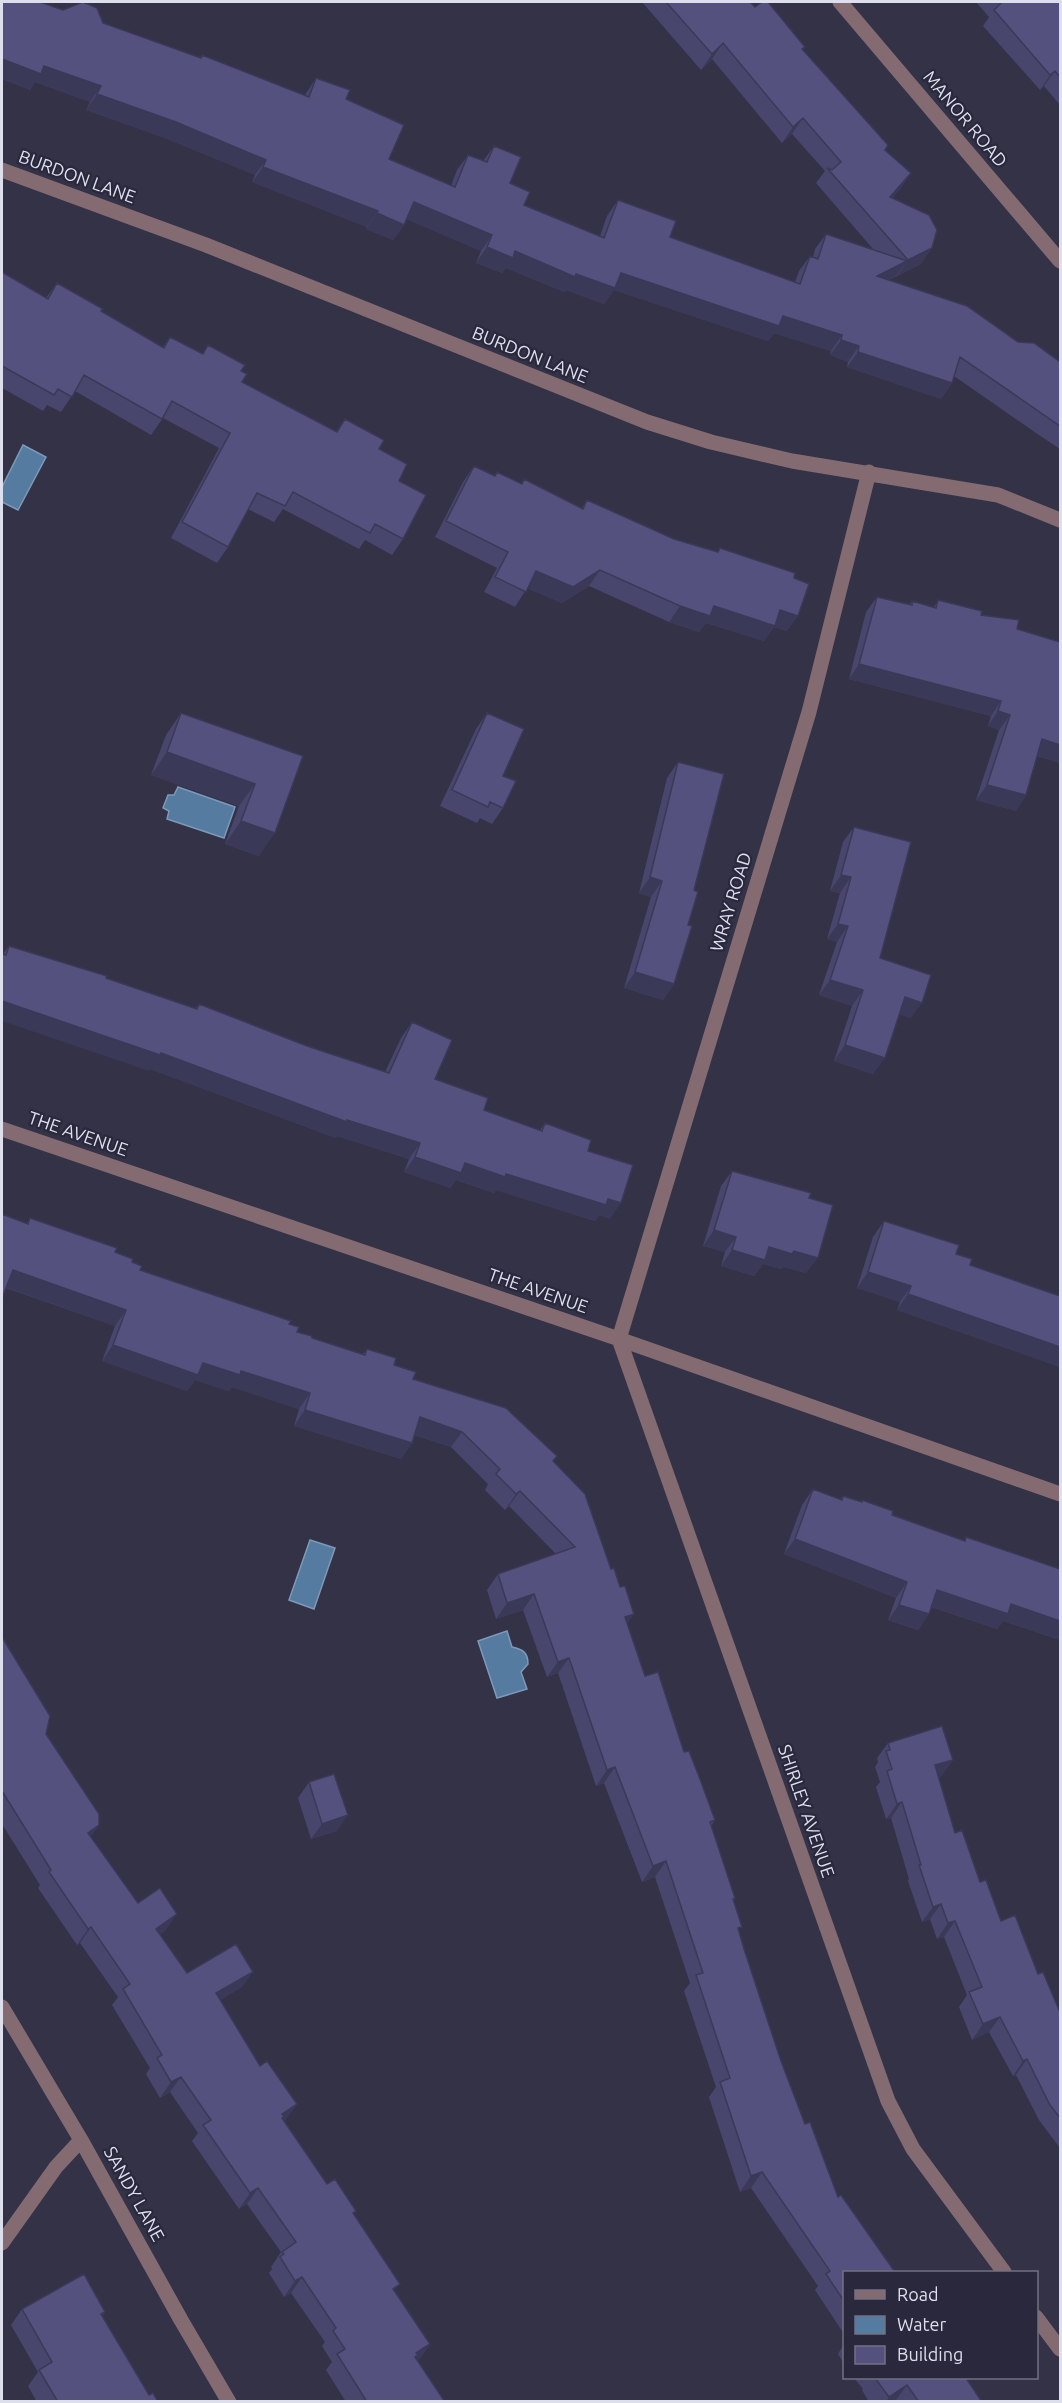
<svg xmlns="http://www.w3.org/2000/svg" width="1062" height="2403" viewBox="0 0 1062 2403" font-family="Ubuntu,sans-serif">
<rect width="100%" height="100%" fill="#333247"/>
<path fill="#557ba1" stroke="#7e99b8" stroke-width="1.5" d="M23,445L46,457L18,510L2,502V487Z
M178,787L235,807L224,838L167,819L169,811L163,808L168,795H174Z
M310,1540L335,1548L314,1609L289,1600Z
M507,1631L512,1647C523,1649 528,1653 528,1664L521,1672L527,1689L497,1698L478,1641Z"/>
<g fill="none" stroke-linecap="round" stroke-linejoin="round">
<path stroke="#846b71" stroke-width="15" d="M840,2L1060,261
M2,170L206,245L647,422L711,442L792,461L998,495L1060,520
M869,472L809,712L619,1339L888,2101L913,2149L1004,2272
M2,1129L619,1339L1060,1494
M2,2007L81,2140L181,2320L229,2402
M2,2243L56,2167L81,2140
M1036,2317L1060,2349"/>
</g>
<path fill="#48466c" d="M2,2L63,10L103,23L200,58L202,55L305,95L316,78L346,99L389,159L451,186L457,170L468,155L483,161L494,146L510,183L524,205L600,236L607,216L618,200L670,237L795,282L799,271L810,256L813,257L815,249L826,234L873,249L816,183L825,171L792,134L782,143L712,59L701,70L642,2H750L755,7L805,47L803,50L885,150L911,173L900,189L892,198L921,264L889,280L1018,342L1060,367V449L1036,433L954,376L952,383L941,399L847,367L848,362L830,355L831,351L774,333L768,341L614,290L604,304L566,290L564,292L506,268L502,273L476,263L481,251L407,219L404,225L393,240L366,229L367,227L252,182L255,175L165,138L86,110L90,102L35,82L30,90L2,79Z
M976,2H1060V105L1044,86L1040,90L983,26L989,17Z
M2,272L46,298L57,283L101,311L162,348L170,337L202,354L208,345L241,371L242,382L336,432L345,419L379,449L399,481L403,539L392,555L365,540L359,549L283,509L274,522L248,509L228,547L217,563L171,538L219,448L163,418L151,435L75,391L61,412L47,405L43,411L2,388Z
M474,466L494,476L497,472L521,484L524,479L582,508L587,500L674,539L717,552L720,548L794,578L787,631L774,627L764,641L706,623L699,632L669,622L589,586L562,603L527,588L515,607L484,592L497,568L435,537L463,482Z
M877,597L909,605L912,601L934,607L938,600L981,615L1017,629L1060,642V763L1037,756L1026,795L1016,811L976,800L999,730L988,726L991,716L849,679L866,612Z
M181,713L303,756L259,856L225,844L239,806L151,775L166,735Z
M487,713L503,776V808L492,824L480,818L477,823L440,806L476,729Z
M678,762L694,890L688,925L674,984L663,1000L624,988L651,897L639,893L667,778Z
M854,827L880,958L911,1018L899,1014L873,1074L834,1061L852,1006L819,995L837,942L827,939L840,893L830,891L843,842Z
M9,946L195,1009L199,1004L307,1046L385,1072L401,1038L412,1022L435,1079L484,1110L540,1130L545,1123L588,1151L610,1219L599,1215L595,1221L496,1190L494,1193L456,1180L450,1188L404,1172L409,1159L337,1136L336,1138L150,1069L149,1071L3,954Z
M732,1171L809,1198L806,1273L783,1267L781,1269L763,1264L754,1276L721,1266L725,1252L703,1246L721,1186Z
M30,1218L115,1252L132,1262L140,1270L289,1324L297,1332L312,1338L363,1354L367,1349L394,1365L413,1379L553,1461L627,1625L645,1676L684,1752L715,1820L711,1826L735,1898L734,1901L739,1931L844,2272V2334L815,2290L818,2286L751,2188L740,2192L709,2097L716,2087L684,1991L690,1983L655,1877L642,1882L604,1783L596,1786L558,1673L547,1677L523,1610L496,1619L487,1590L498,1574L556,1554L509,1506L505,1510L485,1490L488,1484L451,1447L414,1435L412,1443L401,1459L294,1426L299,1409L232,1387L229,1391L195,1380L187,1391L102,1361L115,1326L6,1288L27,1223Z
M884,1221L956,1254L970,1265L1060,1296V1367L897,1310L900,1302L857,1288L873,1237Z
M813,1489L840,1500L843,1496L964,1541L966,1537L1060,1569V1640L1003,1621L997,1629L931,1607L929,1614L918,1630L888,1620L896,1598L784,1554L802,1505Z
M2,1637L46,1734L99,1825L90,1837L138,1903L166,1930L160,1934L187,1973L242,1987L220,2000L260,2066L297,2104L286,2119L284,2121L327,2184L354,2215L395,2292L430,2344L418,2361L445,2402H346L326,2370L332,2362L322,2346L325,2342L291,2293L284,2297L269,2273L272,2269L271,2267L281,2252L247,2204L239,2209L214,2173L192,2141L198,2133L170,2092L160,2098L146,2074L150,2068L112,2005L118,1997L80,1943L77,1945L38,1888L40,1885L2,1824Z
M888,1743L942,1776L938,1777L955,1833L1001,1921L1038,1974L1059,2010L1060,2009V2148L1039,2120L1016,2075L1013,2076L989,2032L972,2040L959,2007L967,1995L944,1937L937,1939L930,1919L922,1922L908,1881L909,1879L891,1818L886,1819L876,1787L880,1782L875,1767L878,1762L877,1758Z
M309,1782L337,1831L311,1839L298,1798Z
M22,2309L105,2312L102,2316L149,2395L158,2402H37L28,2386L38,2372L11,2325Z
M844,2344V2364L838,2354Z
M854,2378H966L982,2402H896V2400L894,2402H869L862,2390L863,2389Z"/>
<path fill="#3b3958" d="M723,43L712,59L701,70L712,54Z
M2,59L44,66L101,86L90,102L35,82L30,90L2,79Z
M1055,71L1044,86L1040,90L1050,75Z
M97,94L176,122L266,160L255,175L165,138L86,110Z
M803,118L792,134L782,143L793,127Z
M263,167L378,211L367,227L252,182Z
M911,173L900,189L879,212L890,197Z
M414,202L492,235L481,251L403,218Z
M377,213L404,225L393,240L366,229Z
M487,247L515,251L576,274L621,273L783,316L842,335L831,351L774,333L768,341L614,290L604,304L566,290L564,292L506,268L502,273L476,263Z
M932,248L921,264L897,276L908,260Z
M907,261L896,276L866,292L877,276Z
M841,340L859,346L848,362L830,355Z
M858,352L952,383L941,399L847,367Z
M600,570L589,586L562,603L525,587L536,571Z
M680,606H714L780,610L798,616L787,631L774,627L764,641L706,623L699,632L669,622Z
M859,664L1001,701L991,716L849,679Z
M998,711L1010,715L999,730L988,726Z
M1042,739L1060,745V763L1032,754Z
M167,752L255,784L239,806L151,775Z
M987,785L1026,795L1016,811L976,800Z
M241,821L275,833L259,856L225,844Z
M841,875L851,877L840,893L830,891Z
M650,877L662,881L651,897L639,893Z
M838,924L848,926L837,942L827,939Z
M635,972L674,984L663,1000L624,988Z
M830,980L863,990L852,1006L819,995Z
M905,997L922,1003L911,1018L894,1013Z
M2,1001L161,1053L347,1120L420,1143L409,1159L337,1136L336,1138L150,1069L149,1071L2,1021Z
M845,1045L885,1058L873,1074L834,1061Z
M415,1157L465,1163L506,1174L608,1199L621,1203L610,1219L599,1215L595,1221L496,1190L494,1193L456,1180L450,1188L404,1172Z
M714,1230L736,1237L725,1252L703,1246Z
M769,1247L794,1251L818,1258L806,1273L783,1267L781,1269L763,1264L754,1276L721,1266L732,1250Z
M13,1270L126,1310L115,1326L2,1286Z
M868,1272L911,1286L900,1302L857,1288Z
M908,1294L1060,1347V1367L897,1310Z
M113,1345L241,1371L310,1393L299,1409L232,1387L229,1391L195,1380L187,1391L102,1361Z
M305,1410L412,1443L401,1459L294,1426Z
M420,1417L462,1432L451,1447L409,1433Z
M520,1491L509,1506L505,1510L516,1494Z
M795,1539L907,1582L896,1598L784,1554Z
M937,1590L1011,1604L1060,1621V1640L1003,1621L997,1629L926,1605Z
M534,1594L523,1610L496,1619L507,1603Z
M899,1605L929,1614L918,1630L888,1620Z
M634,1614L623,1630L625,1617Z
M569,1658L558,1673L547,1677L558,1662Z
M953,1760L942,1776L924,1781L935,1765Z
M615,1767L604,1783L596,1786L607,1770Z
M902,1802L891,1818L886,1819L897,1804Z
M348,1815L337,1831L311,1839L322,1824Z
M99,1825L88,1841V1833Z
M666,1861L655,1877L642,1882L653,1866Z
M941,1904L930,1919L922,1922L933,1907Z
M177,1914L166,1930L145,1944L156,1929Z
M955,1921L944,1937L937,1939L948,1923Z
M91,1927L80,1943L77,1945L88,1929Z
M253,1972L242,1987L205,2009L216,1993Z
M1000,2017L989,2032L972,2040L983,2024Z
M1027,2059L1016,2075L1013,2076L1023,2061Z
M181,2077L170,2092L160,2098L171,2082Z
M297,2104L286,2119L278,2125L282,2114Z
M762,2172L751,2188L740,2192L751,2176Z
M258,2188L247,2204L239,2209L250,2193Z
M302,2277L291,2293L284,2297L295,2281Z
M430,2344L419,2360L410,2366L416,2353Z
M907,2385L896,2400L894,2402H886L889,2397Z"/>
<path fill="#54517e" stroke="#3b3958" stroke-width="1.5" d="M2,2H40L63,10L83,2L97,8L103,23L201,58L202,55L309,97L316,78L350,90L346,99L404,125L389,159L455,187L468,155L487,162L494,146L521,157L510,183L530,192L524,205L604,238L618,200L676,221L670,237L800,284L810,256L818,259L826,234L907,261L877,276L967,306L1018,342L1034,343L1060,362V426L960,357L952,383L858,352L859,346L841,340L842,335L783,316L779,326L621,273L615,288L576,274L575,277L515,251L513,258L487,247L492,235L414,202L404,225L377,213L378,211L263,167L266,160L176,122L97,94L101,86L44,66L41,74L2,59Z
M666,2H750L755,7L762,2H768L805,47L802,49L888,145L885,150L911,173L890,197L929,215L937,230L932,248L908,260L827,168L832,170L841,162L803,118L793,127L723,43L712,54Z
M1000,2H1060V77L1055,71L1050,75L994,10L1001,3Z
M2,272L48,299L57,283L103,309L101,311L164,348L170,337L203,354L208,345L245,365L241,371L247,374L242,382L337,432L345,419L384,440L379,449L407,464L399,481L426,495L403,539L375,524L370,533L293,492L285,506L257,493L228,547L182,522L230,433L172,401L162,419L84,375L72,397L58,389L54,395L2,366Z
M474,466L495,476L497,472L522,484L524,479L583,509L587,500L674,539L718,552L720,548L795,573L794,578L809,584L798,616L780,610L775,626L714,606L710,616L680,606L600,570L573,587L536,571L526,592L495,577L508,552L446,521Z
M877,597L912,605V601L936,608L938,600L982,611L981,615L1019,620L1017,629L1060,642V745L1042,739L1026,795L987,785L1010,715L998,711L1001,701L859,664Z
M181,713L303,756L275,833L241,821L255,784L167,752Z
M487,713L524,729L503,776L516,781L503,808L490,802L488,807L452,790Z
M678,762L724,774L694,890L698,892L688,925L692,926L674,984L635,972L662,881L650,877Z
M854,827L911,842L880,958L931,975L922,1003L905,997L885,1058L845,1045L863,990L830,980L848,926L838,924L851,877L841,875Z
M9,946L107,976L106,978L197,1009L199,1004L307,1046L389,1073L412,1022L452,1040L435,1079L488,1098L484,1110L542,1131L545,1123L591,1140L588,1151L633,1165L621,1203L608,1199L606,1205L506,1174L505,1177L465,1163L461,1173L415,1157L420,1143L347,1120V1122L161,1053L160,1055L2,1001V954L6,955Z
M732,1171L811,1193L809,1198L833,1205L818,1258L794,1251L792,1254L769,1247L765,1260L732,1250L736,1237L714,1230Z
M2,1214L28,1224L30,1218L117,1248L115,1252L133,1259L132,1262L142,1266L140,1270L291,1321L289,1324L299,1327L297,1332L312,1336V1338L365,1355L367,1349L396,1358L394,1365L416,1372L413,1379L506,1408L557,1456L553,1461L585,1494L611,1569L614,1568L620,1587L625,1586L634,1614L625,1617L645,1676L658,1672L684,1752L689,1751L700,1779L715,1820L710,1822L735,1898L733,1899L742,1927L738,1928L744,1949L781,2061L805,2124L810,2122L838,2197L841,2195L895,2272H844V2301L826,2274L830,2271L762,2172L751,2176L720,2082L730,2078L696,1975L703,1973L666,1861L653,1866L615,1767L607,1770L569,1658L558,1662L534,1594L507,1603L498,1574L575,1547L520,1491L516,1494L496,1474L500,1469L462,1432L420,1417L412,1443L305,1410L310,1393L241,1371L240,1375L203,1363L198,1375L113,1345L126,1310L13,1270L2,1298Z
M884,1221L959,1245L956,1254L972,1259L970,1265L1060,1296V1347L908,1294L911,1286L868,1272Z
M813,1489L842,1500L843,1496L862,1502V1500L893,1511L892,1515L965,1541L966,1537L1060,1569V1621L1011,1604L1008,1614L937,1590L929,1614L899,1605L907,1582L795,1539Z
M2,1637L50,1716L46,1734L99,1814V1825L88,1833L138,1903L160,1888L177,1914L156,1929L187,1973L236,1944L253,1972L216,1993L260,2066L267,2061L297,2104L282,2114L284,2116L282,2118L327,2184L335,2179L356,2211L353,2213L400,2284L393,2289L430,2344L416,2353L418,2355L415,2357L445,2402H367L337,2354L345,2349L333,2331L336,2328L302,2277L295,2281L280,2257L284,2254L282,2252L296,2242L258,2188L250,2193L225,2157L203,2125L211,2120L181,2077L171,2082L157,2058L162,2055L123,1989L130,1984L91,1927L88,1929L49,1872L51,1870L2,1791Z
M942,1726L953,1760L935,1765L955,1833L962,1830L980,1882L986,1880L1001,1921L1015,1915L1038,1974L1043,1972L1059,2010L1060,2009V2118L1050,2105L1027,2059L1023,2061L1000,2017L983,2024L969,1992L982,1987L955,1921L948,1923L941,1904L933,1907L919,1865H921L902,1802L897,1804L887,1771L892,1769L886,1751L890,1750L888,1743Z
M334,1774L348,1815L322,1824L309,1782Z
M84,2274L105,2312L101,2314L149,2395L153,2393L158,2402H58L39,2370L52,2362L22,2309Z
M875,2378H966L982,2402H919L907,2385L889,2397Z"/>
<g text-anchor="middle" stroke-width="4.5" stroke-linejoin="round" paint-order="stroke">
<g font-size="18" fill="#dedfec" stroke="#29283d">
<text transform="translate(965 119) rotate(50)" y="6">MANOR ROAD</text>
<text transform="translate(77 177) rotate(20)" y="6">BURDON LANE</text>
<text transform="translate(530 355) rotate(22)" y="6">BURDON LANE</text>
<text transform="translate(731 902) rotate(-73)" y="6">WRAY ROAD</text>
<text transform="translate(78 1134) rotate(19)" y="6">THE AVENUE</text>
<text transform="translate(538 1291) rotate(19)" y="6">THE AVENUE</text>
<text transform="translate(806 1811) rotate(71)" y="6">SHIRLEY AVENUE</text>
<text transform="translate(134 2194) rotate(61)" y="6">SANDY LANE</text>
</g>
</g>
<rect width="1062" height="2403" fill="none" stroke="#dedfec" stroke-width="6"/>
<rect x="843" y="2271" width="195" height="108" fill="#29283d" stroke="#717183" stroke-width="1.5"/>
<rect x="855" y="2290" width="30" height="9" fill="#846b71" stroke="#717183" stroke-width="1.5"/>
<text x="897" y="2301" font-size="18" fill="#dedfec">Road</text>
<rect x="855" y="2316" width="30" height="18" fill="#557ba1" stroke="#717183" stroke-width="1.5"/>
<text x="897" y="2331" font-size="18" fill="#dedfec">Water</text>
<rect x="855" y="2346" width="30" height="18" fill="#54517e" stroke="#717183" stroke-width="1.5"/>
<text x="897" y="2361" font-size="18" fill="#dedfec">Building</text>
</svg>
